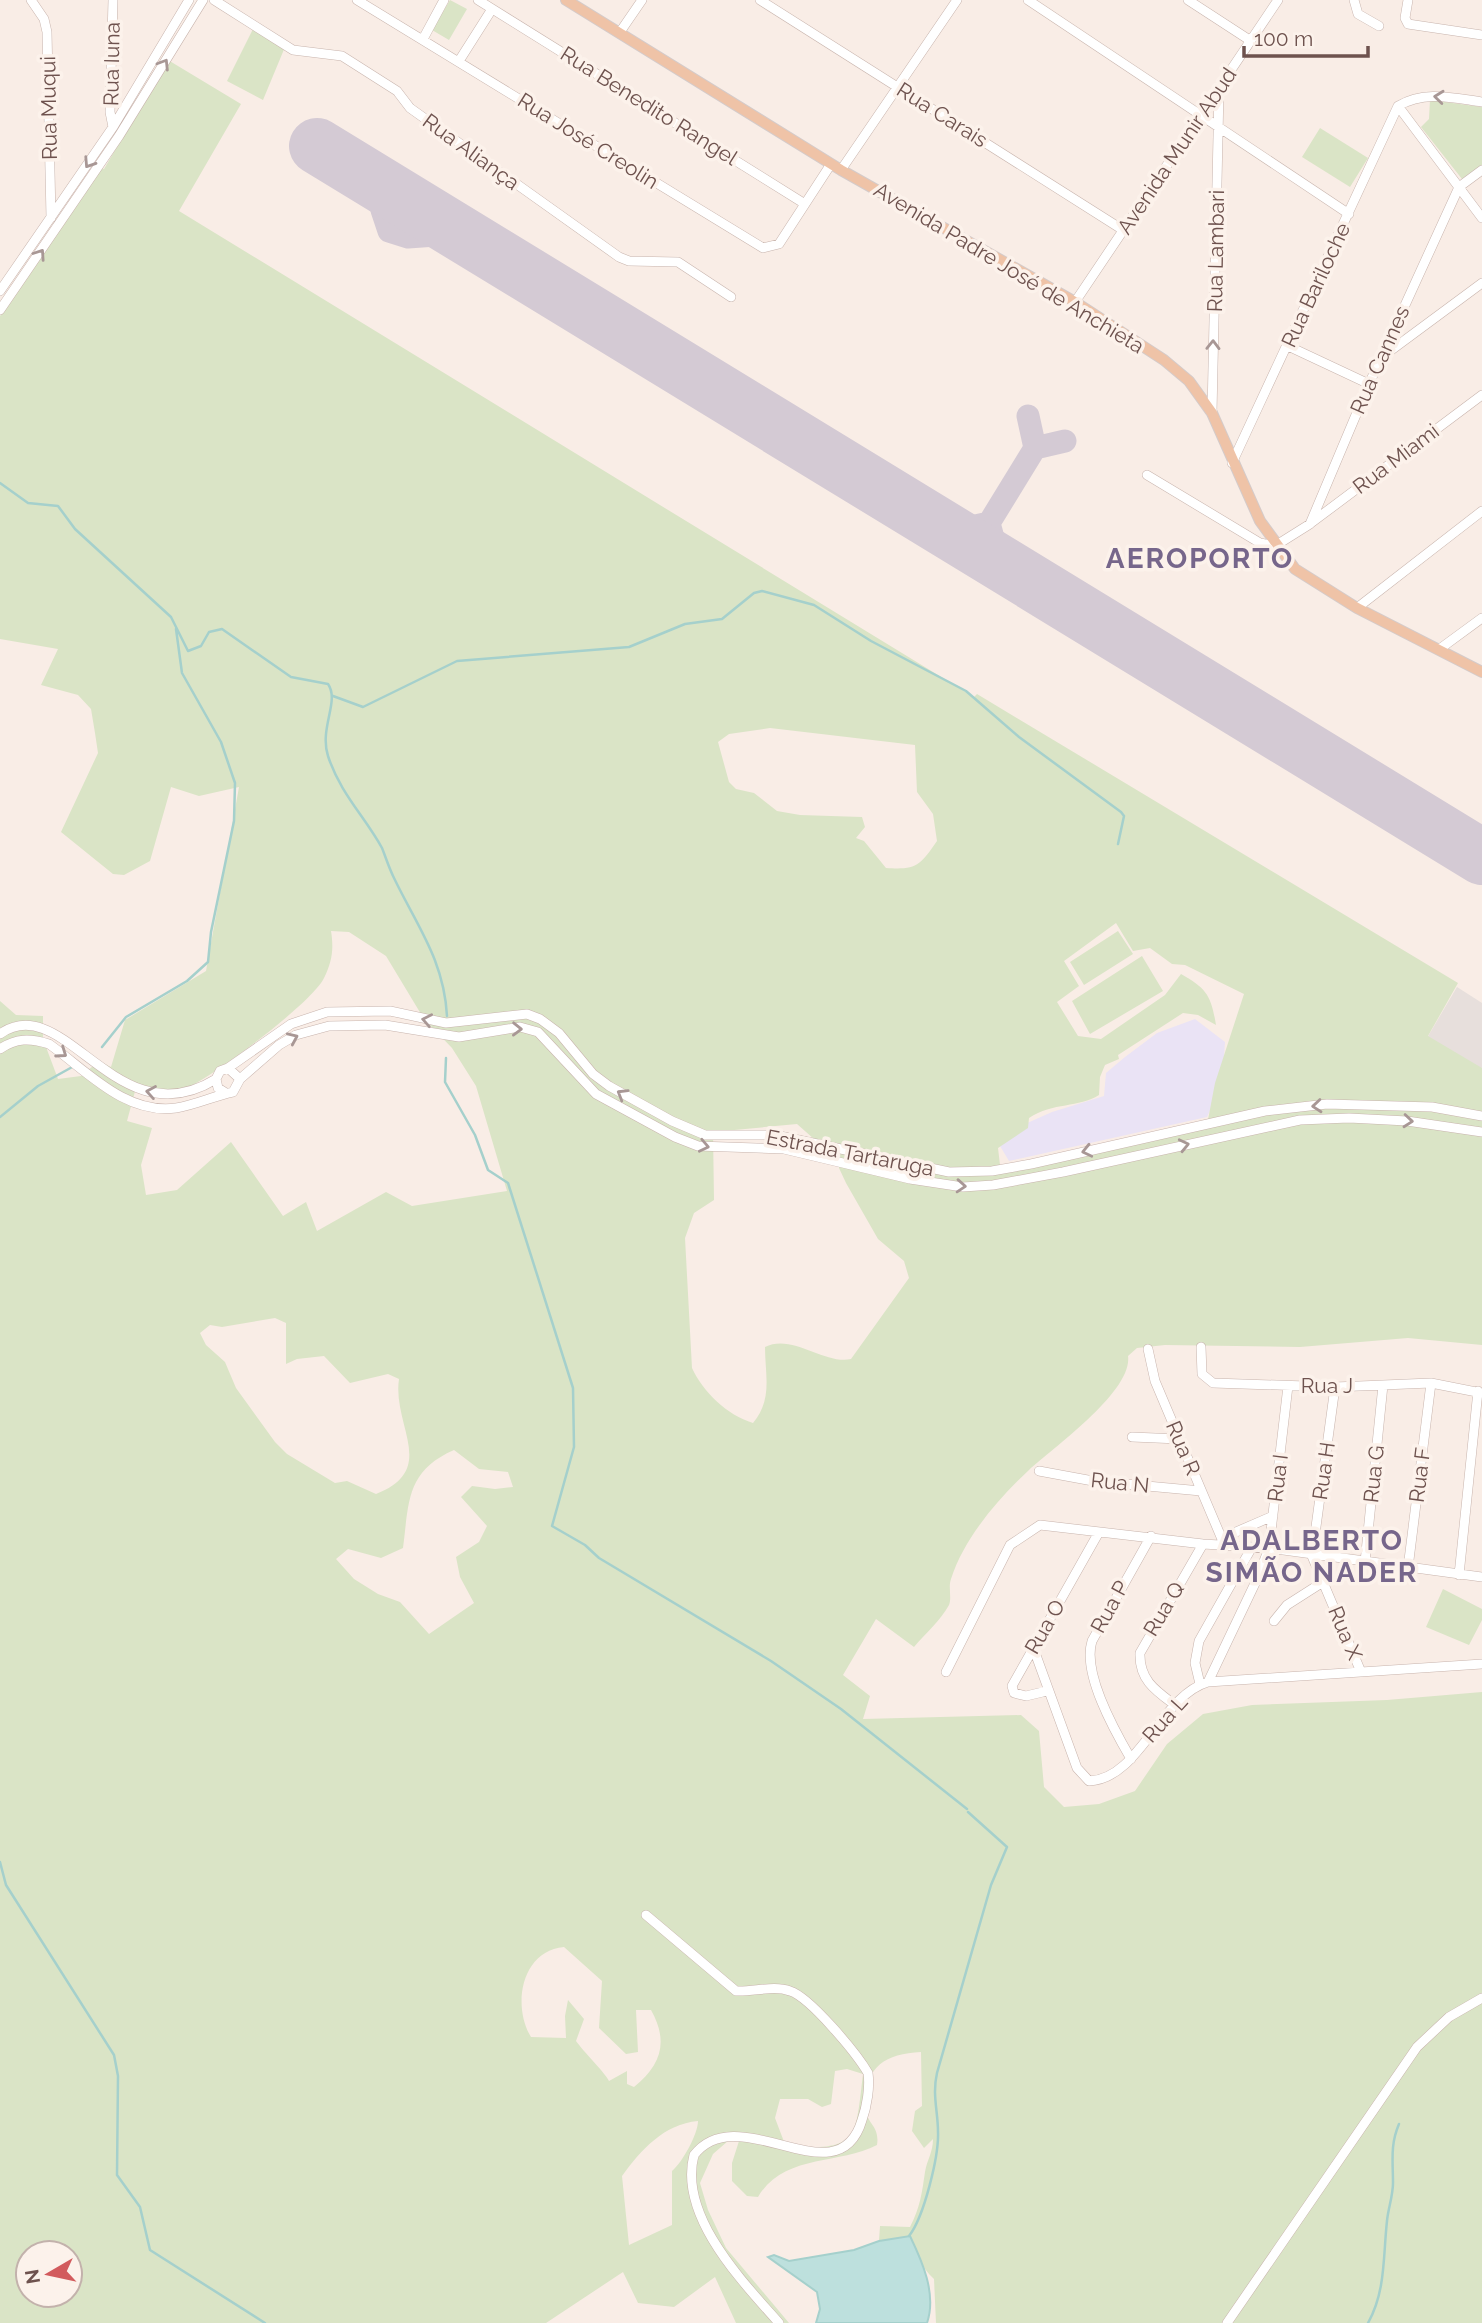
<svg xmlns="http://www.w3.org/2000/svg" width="1482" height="2323" viewBox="0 0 1482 2323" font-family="Raleway,sans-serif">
<rect width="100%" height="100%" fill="#f9ede6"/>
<path fill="#e7dfdc" d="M1457,987L1482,1003V1071L1427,1038Z"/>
<path fill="#eae3f5" d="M1195,1019L1225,1042L1222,1085L1207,1117L1009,1161L1000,1146L1014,1129L1052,1112L1104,1096L1106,1073L1125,1057L1157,1033Z"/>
<path fill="#dae4c6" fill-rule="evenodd" d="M450,0L467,9L449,40L432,30Z
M254,27L285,47L263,100L227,81Z
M168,60L241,104L179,211L974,697L977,694L1458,983L1428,1036L1482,1068V1345L1408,1338L1300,1347L1165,1345L1137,1348L1128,1356C1133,1391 1054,1447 1029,1470C998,1499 964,1538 951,1579C948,1587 952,1598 949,1605C941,1620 925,1634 914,1647L876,1619L843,1675L870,1696L863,1719L1021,1715L1039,1731L1044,1787L1064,1807L1099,1804L1135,1791L1167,1744L1203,1714L1252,1705L1387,1700L1482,1692V2323H936L934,2279C920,2267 918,2252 910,2236L879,2241L880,2226L910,2227C920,2208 922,2193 925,2172C927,2160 933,2152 933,2139L924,2148L912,2131L915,2111L922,2106L921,2052C883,2054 863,2068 866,2110C867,2124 880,2126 877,2145C838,2165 783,2154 758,2197L747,2196L732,2181V2163L739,2141H728L713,2154L700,2183L708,2210L726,2248L789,2323H736L715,2277L674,2307L638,2303L623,2272L546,2323H0V1001L16,1015L43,1016V1039L58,1079L81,1076L99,1061L111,1067L125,1020L206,971L239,787L199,796L171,787L150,861L124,875L113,874L61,832L98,753L95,733L91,709L78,695L41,685L58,649L0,639V316L101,168L104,169ZM770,728L915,745L917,792L933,814L937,841C920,866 916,870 886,868L864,841L856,838L865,827L862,817L800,815L777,811L754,793L736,789L729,782L718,742L729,734ZM1116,923L1133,951L1150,948L1172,964L1185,965L1244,994L1215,1083L1207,1125L1042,1162L1000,1165L998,1148L1028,1128L1029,1118C1053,1102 1079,1108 1099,1095L1100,1077L1105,1065L1119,1059L1118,1055L1183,1013L1198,1015L1216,1025C1211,995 1207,989 1181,974L1165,995L1101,1039L1078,1036L1057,1002L1079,986L1064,961ZM331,931L349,932L386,956L424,1019L452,1048L476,1086L507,1191L412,1206L386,1192L317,1231L306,1202L283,1216L231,1142L177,1190L146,1195L141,1165L152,1128L127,1121L137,1084C153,1090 172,1095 189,1087C216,1074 312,1003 324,978C332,962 334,949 331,931ZM797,1124L814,1139L841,1147L839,1168L846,1183L878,1239L904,1261L909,1278L851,1359C825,1365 792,1333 765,1347C765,1375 773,1399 753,1423C727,1415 703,1392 692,1368L685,1238L694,1213L714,1200L713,1132ZM275,1318L286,1323V1364L297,1359L324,1356L350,1383L388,1374L399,1379C392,1426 439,1469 376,1494L347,1481L335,1483L287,1454L275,1442L236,1388L225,1362L206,1345L200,1333L210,1325L222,1327ZM454,1450L479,1469L508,1472L513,1487L495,1489L472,1486L461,1497L487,1526L479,1542L456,1557L460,1577L474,1603L429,1634L400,1602L378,1594L354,1579L336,1559L348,1549L381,1558L403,1548C409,1502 406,1471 454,1450ZM564,1947L602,1981L599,2028L626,2054L638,2052L636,2010H651C669,2042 661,2065 634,2087L627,2084V2071L609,2081C607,2075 583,2051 576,2041L584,2019L568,2000L565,2016L566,2038L531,2037C512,2006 521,1951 564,1947ZM847,2069L863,2074C855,2141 859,2150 786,2147L775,2118L780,2099H808L822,2107L831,2104L835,2071ZM698,2121C698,2134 682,2163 672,2171V2225L629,2245L622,2176C641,2150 664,2124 698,2121ZM28,2253H70V2295H28Z
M1430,100L1482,107V165L1462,179L1421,127L1429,119Z
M1320,128L1368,158L1350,187L1302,157Z
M1118,931L1133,954L1084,985L1070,962Z
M1142,956L1163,991L1090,1034L1072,1001Z
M1443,1589L1482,1609V1620L1469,1645L1426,1627Z"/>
<path fill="#bde0dd" stroke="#a5d0cc" stroke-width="2" d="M910,2236C922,2261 937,2294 927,2323H816L820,2309L817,2292L768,2257L774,2255L789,2261L854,2250L879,2241Z"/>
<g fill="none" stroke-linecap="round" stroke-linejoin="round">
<path stroke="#a5d0cc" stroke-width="2.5" d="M0,483L28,503L58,506L75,529L171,617L188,651L201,646L209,632L222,629L291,677L328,684C340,701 319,728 328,756C340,793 365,817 382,848C386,858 389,868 394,878C417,926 444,960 447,1016
M333,696L363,707L457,661L629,647L685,624L722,619L754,593L762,591L814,605L871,641L966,691L1019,737L1121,812L1124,816L1118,844
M102,1047L126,1017L187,981L208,962L211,932L234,821L235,783L221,742L182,673L176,629
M446,1058L445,1082L475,1135L488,1170L508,1183L573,1388L574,1447L552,1526L585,1545L599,1558L771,1661L841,1709L967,1809
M0,1117L38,1086L74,1066
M0,1862L6,1885L114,2055L118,2076L117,2175L140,2207L150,2250L265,2323
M909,2236C924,2217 939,2156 938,2132C938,2111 932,2095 937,2073L991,1885L1007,1847L968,1812
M1368,2323C1386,2291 1383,2256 1387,2221C1388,2209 1393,2196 1393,2183C1393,2161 1390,2145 1399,2124"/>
<path stroke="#d4cad4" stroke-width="23" d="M386,188L382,210L389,231L408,237L450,234L482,247
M1035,448L1065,441
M934,522L962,529L989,523L1035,448L1028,416
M989,523L996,549L1015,572"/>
<path stroke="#d4cad4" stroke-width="56" d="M317,146L1482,857"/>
<defs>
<path id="minor" d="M31,0L44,19L47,32L51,218
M113,0L110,112L113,127
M214,0L293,50L342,56L397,91L410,108L619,257L629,261L678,262L731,297
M357,0L763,248L779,244L831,164
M478,0L805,204
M760,0L1123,230
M1028,0L1349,214
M1188,0L1251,41
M1354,0L1358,14L1379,26
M1408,0L1405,18L1408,24L1482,35
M620,32L642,0
M423,39L444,0
M459,61L492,9
M1398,106L1482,218
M1398,106C1425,90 1453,98 1482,102
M841,170L957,0
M0,291L113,127L189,0
M1075,302L1278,0
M0,310L119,136L203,0
M1288,346L1369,384
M1382,357L1482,283
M1212,413L1219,90
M1232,463L1398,106
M1147,475L1260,543L1275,546L1310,524L1369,384L1459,187L1482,170
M1311,523L1482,395
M1357,608L1482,511
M1441,648L1482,618
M0,1034C65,988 116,1141 216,1079
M0,1049C16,1038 30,1038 49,1044C86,1070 125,1115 176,1108C195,1105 214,1096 233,1092L240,1079L228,1068L220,1071L216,1079L218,1088L226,1093
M228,1068L291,1024L327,1012L390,1011L446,1023L527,1014L540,1019L559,1033L593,1074L609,1086L672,1121L705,1135H775L949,1172L992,1171L1031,1164L1265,1111L1327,1104L1432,1107L1482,1116
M240,1079L279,1045L296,1035L329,1026L385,1025L459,1037L520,1027L538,1032L596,1094L675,1137L698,1146L784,1149L910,1179L963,1187L993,1185L1063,1172L1300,1120L1349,1118L1407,1121L1482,1132
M1201,1347L1202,1374L1213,1383L1335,1387L1431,1383L1482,1393
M1148,1349L1155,1381L1224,1544
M1335,1387L1312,1556L1361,1672
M1132,1437L1179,1439
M1039,1471L1093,1481L1201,1491
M1222,1538L1273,1516
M1365,1562L1383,1385
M1408,1568L1431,1383
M1459,1575L1478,1391
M1274,1621L1287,1605L1323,1582
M1033,1647L1077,1768L1089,1781C1140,1779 1160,1696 1208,1682L1482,1664
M946,1672L1010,1545L1040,1525L1203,1544L1269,1548L1482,1577
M1208,1682L1258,1577L1269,1548L1288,1386
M1200,1684L1195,1663L1199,1641L1252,1547
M1047,1691L1026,1696L1014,1693L1012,1686L1099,1532
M1175,1705C1156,1691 1139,1680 1140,1653L1203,1544
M1131,1759C1114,1730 1082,1673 1092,1641L1151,1536
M646,1915L736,1991C754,1992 774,1985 790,1991C810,1997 857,2054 868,2073C870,2087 867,2106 862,2120C838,2201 739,2097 694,2155C678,2216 743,2282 779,2323
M1227,2323L1417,2047L1449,2017L1482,1998"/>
<path id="major" d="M566,0L841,170L1075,302L1164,360L1189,381L1212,413L1260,521L1295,569L1357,608L1482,672"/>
</defs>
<use href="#minor" stroke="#c8b4ad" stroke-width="10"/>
<use href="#major" stroke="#d4cbca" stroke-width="12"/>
<use href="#minor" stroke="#fff" stroke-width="9"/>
<use href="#major" stroke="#efc3a7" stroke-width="10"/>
</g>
<defs><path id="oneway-chevron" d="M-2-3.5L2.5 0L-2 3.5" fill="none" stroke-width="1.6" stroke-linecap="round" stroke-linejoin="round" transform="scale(1.75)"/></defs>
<g stroke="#a89795">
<use href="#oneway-chevron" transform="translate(164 64) rotate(-58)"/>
<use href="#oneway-chevron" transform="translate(1439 97) rotate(-174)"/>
<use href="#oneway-chevron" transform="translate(89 163) rotate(123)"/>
<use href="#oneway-chevron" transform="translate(40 254) rotate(-56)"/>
<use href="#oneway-chevron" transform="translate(1213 345) rotate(-89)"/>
<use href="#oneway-chevron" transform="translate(427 1020) rotate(-169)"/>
<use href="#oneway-chevron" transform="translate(517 1029) rotate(1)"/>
<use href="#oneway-chevron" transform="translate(293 1038) rotate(-24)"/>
<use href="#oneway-chevron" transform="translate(62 1053) rotate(35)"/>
<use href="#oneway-chevron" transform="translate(151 1092) rotate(-170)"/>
<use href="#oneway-chevron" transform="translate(622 1094) rotate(-149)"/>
<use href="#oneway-chevron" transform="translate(1317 1106) rotate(175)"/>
<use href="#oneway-chevron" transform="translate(1408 1121) rotate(5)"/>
<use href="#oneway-chevron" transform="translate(1184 1145) rotate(-13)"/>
<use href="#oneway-chevron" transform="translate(704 1146) rotate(12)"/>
<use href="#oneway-chevron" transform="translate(1087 1151) rotate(167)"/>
<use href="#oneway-chevron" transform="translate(961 1186) rotate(4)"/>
</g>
<g text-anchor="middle" stroke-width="7" stroke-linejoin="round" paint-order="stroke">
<g font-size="21" fill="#6e524e" stroke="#fcf2eb">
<text transform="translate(112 64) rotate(-89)" y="7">Rua Iuna</text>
<text transform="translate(649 106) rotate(32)" y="7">Rua Benedito Rangel</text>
<text transform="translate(49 108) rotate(-91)" y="7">Rua Muqui</text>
<text transform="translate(942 115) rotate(32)" y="7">Rua Carais</text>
<text transform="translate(588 141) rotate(32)" y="7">Rua José Creolin</text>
<text transform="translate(1177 151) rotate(-56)" y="7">Avenida Munir Abud</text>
<text transform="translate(471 152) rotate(36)" y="7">Rua Aliança</text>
<text transform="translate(1216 251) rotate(-89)" y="7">Rua Lambari</text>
<text transform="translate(1009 268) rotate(31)" y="7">Avenida Padre José de Anchieta</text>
<text transform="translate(1316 285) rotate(-65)" y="7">Rua Bariloche</text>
<text transform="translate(1380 360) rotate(-66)" y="7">Rua Cannes</text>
<text transform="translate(1396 459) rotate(-37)" y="7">Rua Miami</text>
<text transform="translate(850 1153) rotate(11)" y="7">Estrada Tartaruga</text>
<text x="1327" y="1393">Rua J</text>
<text transform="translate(1183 1448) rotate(67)" y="7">Rua R</text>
<text transform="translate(1324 1471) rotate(-82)" y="7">Rua H</text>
<text transform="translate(1374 1474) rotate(-84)" y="7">Rua G</text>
<text transform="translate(1420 1475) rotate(-83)" y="7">Rua F</text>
<text transform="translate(1278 1478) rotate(-83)" y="7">Rua I</text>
<text transform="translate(1120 1483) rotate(6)" y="7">Rua N</text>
<text transform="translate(1110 1607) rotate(-61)" y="7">Rua P</text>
<text transform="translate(1164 1609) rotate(-59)" y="7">Rua Q</text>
<text transform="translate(1045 1627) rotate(-60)" y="7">Rua O</text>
<text transform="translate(1345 1633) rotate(67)" y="7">Rua X</text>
<text transform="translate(1165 1719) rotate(-48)" y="7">Rua L</text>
</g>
<g font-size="28" font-weight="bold" letter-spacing="2" fill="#76668b" stroke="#fcf2eb">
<text x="1200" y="568">AEROPORTO</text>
<text x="1312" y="1550">ADALBERTO<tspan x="1312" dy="32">SIMÃO NADER</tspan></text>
</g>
</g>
<g transform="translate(49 2274) rotate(261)"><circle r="33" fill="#fcf2eb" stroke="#c3b2ac" stroke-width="2"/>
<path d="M0-5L12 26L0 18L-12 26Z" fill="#d25b5d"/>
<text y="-10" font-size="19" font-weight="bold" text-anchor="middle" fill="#6e524e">N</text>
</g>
<path d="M1244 46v10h124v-10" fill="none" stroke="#6e524e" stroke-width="3.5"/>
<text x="1254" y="46" font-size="21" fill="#6e524e" stroke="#fcf2eb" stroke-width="5" paint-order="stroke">100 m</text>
</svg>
